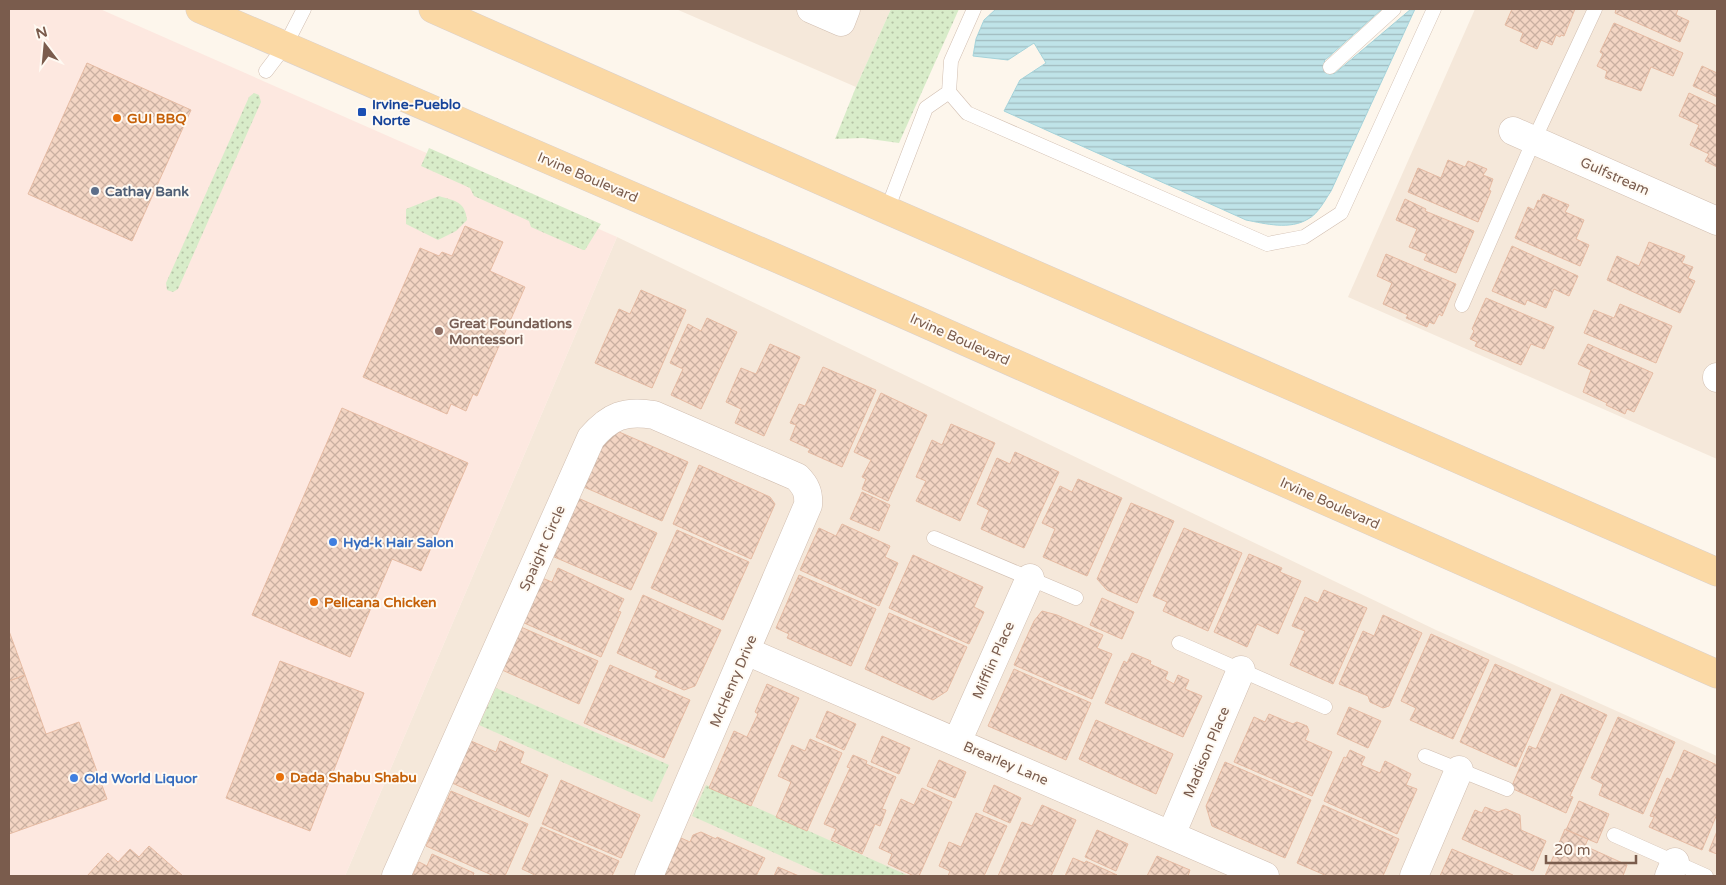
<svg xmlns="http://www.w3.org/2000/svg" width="1726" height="885" viewBox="0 0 1726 885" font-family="'Varela Round',sans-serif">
<defs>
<pattern id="green-dots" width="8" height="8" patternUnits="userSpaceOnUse" patternTransform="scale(1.25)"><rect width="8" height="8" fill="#d8ecc9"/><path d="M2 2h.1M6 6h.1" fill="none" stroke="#b4c2a5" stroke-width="1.8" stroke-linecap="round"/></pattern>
<pattern id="water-rules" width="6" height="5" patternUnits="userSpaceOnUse" patternTransform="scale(1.25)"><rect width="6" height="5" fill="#bfe3e8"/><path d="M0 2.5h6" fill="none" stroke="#a0bbbe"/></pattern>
<pattern id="building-cross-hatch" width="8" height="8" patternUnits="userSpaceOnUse" patternTransform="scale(1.25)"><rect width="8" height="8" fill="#f3d5c3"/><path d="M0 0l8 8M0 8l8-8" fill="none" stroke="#cab0a1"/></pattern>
</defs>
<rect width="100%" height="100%" fill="#fdf6ec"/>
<path fill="#f5e8da" d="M676,9H891L856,87Z
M1475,9H1717V459L1348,297Z
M617,237L1436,630L1717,756V876H345Z"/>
<path fill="#fde8e0" d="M9,9H100L617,237L345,876H9Z"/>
<path fill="url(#green-dots)" d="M891,9H959L899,143L863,138L835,139L856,87Z
M254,93L259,95L261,102L178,289L173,292L167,290L166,283L249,97Z
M429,148L601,224L585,250H583L531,227L529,221L474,196L470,188L421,166Z
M439,196C455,201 465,201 467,220L456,231L438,240L406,224V209Z
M496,688L669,765L652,802L479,725Z
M706,785L909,876H826L692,816Z"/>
<path fill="url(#water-rules)" stroke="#a5d3da" d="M996,9H1382L1324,61L1334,74L1411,9H1415L1331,191C1325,200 1318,214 1308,219C1290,230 1266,224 1246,220L1004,111L1020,80L1046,63L1034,43L1008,60L973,56L976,39L984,20Z"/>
<path fill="url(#building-cross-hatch)" stroke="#e6bba3" d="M1512,9H1575L1564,36L1561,35L1560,37L1556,35L1552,45L1541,40L1537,49L1520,41L1523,33L1505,25Z
M1616,9H1678L1676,15L1689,21L1680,42L1615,13Z
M1614,23L1683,53L1673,76L1651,67L1641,91L1605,78L1607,71L1597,66L1603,54L1600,52Z
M87,63L191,110L132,241L28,194Z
M1702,66L1717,73V97L1693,86Z
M1689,93L1717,106V167L1705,161L1709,154L1690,145L1699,125L1679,116Z
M1448,160L1465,167L1468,161L1487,169L1483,175L1493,179L1489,190L1491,191L1478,222L1408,192L1418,168L1441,178Z
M1543,194L1569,205L1565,212L1584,220L1576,239L1589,245L1580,266L1515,238L1528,207L1534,210L1538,200L1540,201Z
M1405,199L1426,209L1425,211L1474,231L1456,273L1424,260L1427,254L1409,247L1417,229L1396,220Z
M465,226L503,242L490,271L525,287L477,396L473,394L466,411L451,404L447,414L363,377L420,248L439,256L442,252L452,256Z
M1649,242L1685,256L1682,263L1693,267L1688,278L1695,281L1680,313L1607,280L1617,256L1639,266Z
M1512,246L1578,276L1569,296L1554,289L1546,308L1527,300L1525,305L1492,291Z
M1386,254L1456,284L1442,316L1439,314L1434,324L1429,322L1427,327L1406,318L1408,315L1383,304L1392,283L1377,276Z
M641,290L686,310L652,388L595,363L619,309L630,314Z
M1486,298L1554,327L1544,349L1531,344L1521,365L1475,346L1477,342L1470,339L1474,331L1472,329Z
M1620,304L1672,326L1656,363L1584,333L1594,310L1614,318Z
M707,318L737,332L701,409L671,395L683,369L670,363L688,324L701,331Z
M770,344L800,357L764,436L735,423L741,409L726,402L741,368L756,374Z
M1588,344L1653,373L1634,412L1627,409L1625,414L1606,405L1607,403L1583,392L1591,370L1578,364Z
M823,367L876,390L842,467L808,452L810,449L790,440L796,425L790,423L799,404L805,406Z
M881,393L927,415L888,501L862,489L866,479L862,477L871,460L854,452Z
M342,408L468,463L421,571L392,559L350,657L252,615Z
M951,424L995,443L960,521L916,501L926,481L916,477L932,440L942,445Z
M610,428L688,462L662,521L584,487Z
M1015,452L1059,472L1024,548L981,529L989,510L977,504L997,458L1010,464Z
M699,465L770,497L775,504L751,559L673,524Z
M1078,479L1122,498L1087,576L1043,557L1055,529L1042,523L1060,486L1072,492Z
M862,492L890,505L879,531L850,519Z
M578,498L657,533L631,590L552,556Z
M1131,503L1174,521L1137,603L1107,590L1097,579Z
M842,524L890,546L885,557L898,563L879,606L800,570L819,528L836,536Z
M1184,528L1242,553L1208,631L1163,611L1167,602L1153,596Z
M677,530L749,562L723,620L651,588Z
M1249,554L1282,568L1280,572L1301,581L1278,634L1257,624L1247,647L1214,632Z
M913,555L983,587L974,607L984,612L969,644L889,608Z
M558,568L624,599L618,611L621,612L601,657L522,622L542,578L552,582Z
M799,575L876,609L851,666L787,638L789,634L776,628Z
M1324,590L1367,608L1333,684L1290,665L1305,631L1292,626L1305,597L1318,603Z
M643,595L721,630L695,686L684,690L655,677L658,671L617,653Z
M1102,598L1134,612L1122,639L1090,625Z
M1042,611L1057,615L1103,635L1097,648L1112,654L1092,699L1014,665L1034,621Z
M889,613L967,647L947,691L933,700L865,669Z
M1383,615L1422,633L1389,706L1383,708L1370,702L1368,696L1339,684L1363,631L1374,636Z
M521,627L598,661L579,704L502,670Z
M9,631L25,675L9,681Z
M1431,634L1489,660L1453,739L1410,720L1416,708L1401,701Z
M1132,653L1151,661L1150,664L1168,672L1165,679L1174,684L1178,675L1189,680L1185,689L1202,696L1183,737L1105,703L1124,661L1127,663Z
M280,661L364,693L310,831L226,798Z
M1495,664L1551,689L1516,767L1460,742Z
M610,665L690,700L664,758L584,723Z
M1014,669L1091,703L1066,760L988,726Z
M25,675L46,734L79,722L107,799L9,834V681Z
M767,684L799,698L751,806L709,788L734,731L747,737L758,714L755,712Z
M1561,694L1607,715L1570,796L1573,797L1566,813L1511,788L1529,746L1536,749Z
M1349,707L1381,721L1368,748L1337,734Z
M827,711L856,724L844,750L816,737Z
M1269,714L1293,724L1297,722L1307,726L1309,731L1305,740L1332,752L1312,796L1234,762L1254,717L1265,722Z
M1618,717L1675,742L1643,814L1599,795L1603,784L1591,778Z
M1096,720L1173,754L1156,794L1079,759Z
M882,736L910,748L899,774L871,762Z
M810,739L842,753L807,831L776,817L791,782L778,776L792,745L805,751Z
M471,741L496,752L500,741L524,752L520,763L548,775L529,817L452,783Z
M1350,750L1365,757L1361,765L1380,773L1385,761L1411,774L1406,785L1417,789L1397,834L1324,801L1344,757L1346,758Z
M1684,750L1717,765V814L1702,850L1649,827L1654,817L1650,816L1667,778L1671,780Z
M853,755L867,761L866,764L896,777L882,809L886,810L880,826L875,824L862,854L831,840L836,829L824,824L850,768L847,767Z
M939,760L966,772L955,798L927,786Z
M1225,762L1311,800L1285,858L1212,826L1206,806Z
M561,780L640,815L621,858L542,824Z
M994,785L1021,798L1010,823L983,811Z
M922,788L952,802L919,876H914L888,864L892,854L879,848L901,799L914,805Z
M451,791L528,824L505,876H494L426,846Z
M1579,801L1609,814L1597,843L1566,830Z
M1042,805L1076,820L1051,876H998L1022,822L1032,826Z
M1323,805L1399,839L1383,876H1327L1297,863Z
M1485,807L1498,812L1506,809L1520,815L1521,830L1546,841L1533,871L1462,839L1475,810L1482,813Z
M976,813L1007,826L984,876H948L950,871L939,866L949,842L961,847Z
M541,827L619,861L612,876H537L522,869Z
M1565,829L1588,839L1585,846L1627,865L1623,876H1624H1545Z
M1097,830L1128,844L1116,871L1085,857Z
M1717,831V854L1709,851Z
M701,832L716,839L717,837L765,858L756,876H664L681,838L690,842L693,835Z
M149,846L183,876H87L108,853L118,862L130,849L139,857Z
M1452,849L1513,875L1512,876H1440Z
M432,854L474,873L473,876H412L419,862L427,866Z
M1157,856L1190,870L1188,876H1147Z
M1073,858L1085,863L1086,861L1117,875L1065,876Z
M778,867L799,876H774Z"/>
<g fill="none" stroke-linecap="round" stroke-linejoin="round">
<defs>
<path id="lane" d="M974,9L951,61L949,92L967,113L1267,244L1304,237L1341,213L1434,9
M1330,67L1394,9
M266,71L285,46L304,9
M887,210L926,108L949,92
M1462,305L1534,140L1595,9
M934,538L1076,598
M1179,643L1325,707
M1425,756L1507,789
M1614,835L1706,876"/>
<path id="street" d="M811,9L841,22L846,9
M1513,131L1717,221
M1717,378V377
M746,651L1265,876
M957,742L1030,578
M1171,835L1241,670
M396,876L591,438C610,416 625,410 654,415L797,477C806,486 809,493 808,505L649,876
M1414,876L1459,770
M1669,876L1675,862"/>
<path id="primary" d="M200,9L815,275L1717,674
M433,9L887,210L1717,572"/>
</defs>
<use href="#lane" stroke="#d1beb0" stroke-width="15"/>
<use href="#street" stroke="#d1beb0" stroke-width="29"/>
<use href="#primary" stroke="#dad1cd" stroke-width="29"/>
<use href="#lane" stroke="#fff" stroke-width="14"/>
<use href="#street" stroke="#fff" stroke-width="28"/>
<use href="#primary" stroke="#fbd9a5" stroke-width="28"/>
</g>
<rect fill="#1a4fb4" stroke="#fffaf3" stroke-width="2" x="357" y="107" width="10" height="10" rx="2.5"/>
<g fill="#e8710a" stroke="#fffaf3" stroke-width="2">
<circle cx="117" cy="118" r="5"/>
<circle cx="314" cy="602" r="5"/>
<circle cx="280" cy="777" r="5"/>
</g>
<circle fill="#5c6f8a" stroke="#fffaf3" stroke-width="2" cx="95" cy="191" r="5"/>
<circle fill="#8d6e63" stroke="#fffaf3" stroke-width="2" cx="439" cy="331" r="5"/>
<g fill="#3f7fe0" stroke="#fffaf3" stroke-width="2">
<circle cx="333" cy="542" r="5"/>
<circle cx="74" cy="778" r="5"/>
</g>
<g text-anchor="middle" stroke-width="4" stroke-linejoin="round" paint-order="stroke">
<g font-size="14" font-weight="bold" fill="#164399" stroke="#fffaf3" text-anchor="start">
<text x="372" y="109">Irvine-Pueblo<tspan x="372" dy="16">Norte</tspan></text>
</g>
<g font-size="14" font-weight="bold" fill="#c56008" stroke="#fffaf3" text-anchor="start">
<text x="127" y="123">GUI BBQ</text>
<text x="324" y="607">Pelicana Chicken</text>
<text x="290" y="782">Dada Shabu Shabu</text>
</g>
<g font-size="14" fill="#7a5c4d" stroke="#fffaf3">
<text transform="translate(1615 176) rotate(24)" y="5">Gulfstream</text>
<text transform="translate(588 177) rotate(23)" y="5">Irvine Boulevard</text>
<text transform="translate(960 339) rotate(24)" y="5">Irvine Boulevard</text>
<text transform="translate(1330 503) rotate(24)" y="5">Irvine Boulevard</text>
<text transform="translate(542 548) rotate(-66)" y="5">Spaight Circle</text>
<text transform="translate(993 660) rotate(-66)" y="5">Mifflin Place</text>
<text transform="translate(733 681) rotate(-67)" y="5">McHenry Drive</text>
<text transform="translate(1206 752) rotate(-67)" y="5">Madison Place</text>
<text transform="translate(1006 763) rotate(23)" y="5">Brearley Lane</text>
</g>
<g font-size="14" font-weight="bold" fill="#4e5e75" stroke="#fffaf3" text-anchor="start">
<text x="105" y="196">Cathay Bank</text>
</g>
<g font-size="14" font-weight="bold" fill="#785e54" stroke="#fffaf3" text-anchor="start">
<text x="449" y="328">Great Foundations<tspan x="449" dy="16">Montessori</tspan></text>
</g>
<g font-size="14" font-weight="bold" fill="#366cbe" stroke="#fffaf3" text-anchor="start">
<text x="343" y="547">Hyd-k Hair Salon</text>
<text x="84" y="783">Old World Liquor</text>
</g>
</g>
<rect width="1726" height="885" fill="none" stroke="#7a5c4d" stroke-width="20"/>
<g transform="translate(45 45) rotate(344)" stroke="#fffaf3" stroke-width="4" paint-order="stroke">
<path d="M0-4L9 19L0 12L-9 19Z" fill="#7a5c4d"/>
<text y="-8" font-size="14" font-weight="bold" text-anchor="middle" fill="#7a5c4d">N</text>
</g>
<path d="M1546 855v8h90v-8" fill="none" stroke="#7a5c4d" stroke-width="2.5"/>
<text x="1554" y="855" font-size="15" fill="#7a5c4d" stroke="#fffaf3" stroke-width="4" paint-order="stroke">20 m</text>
</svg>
